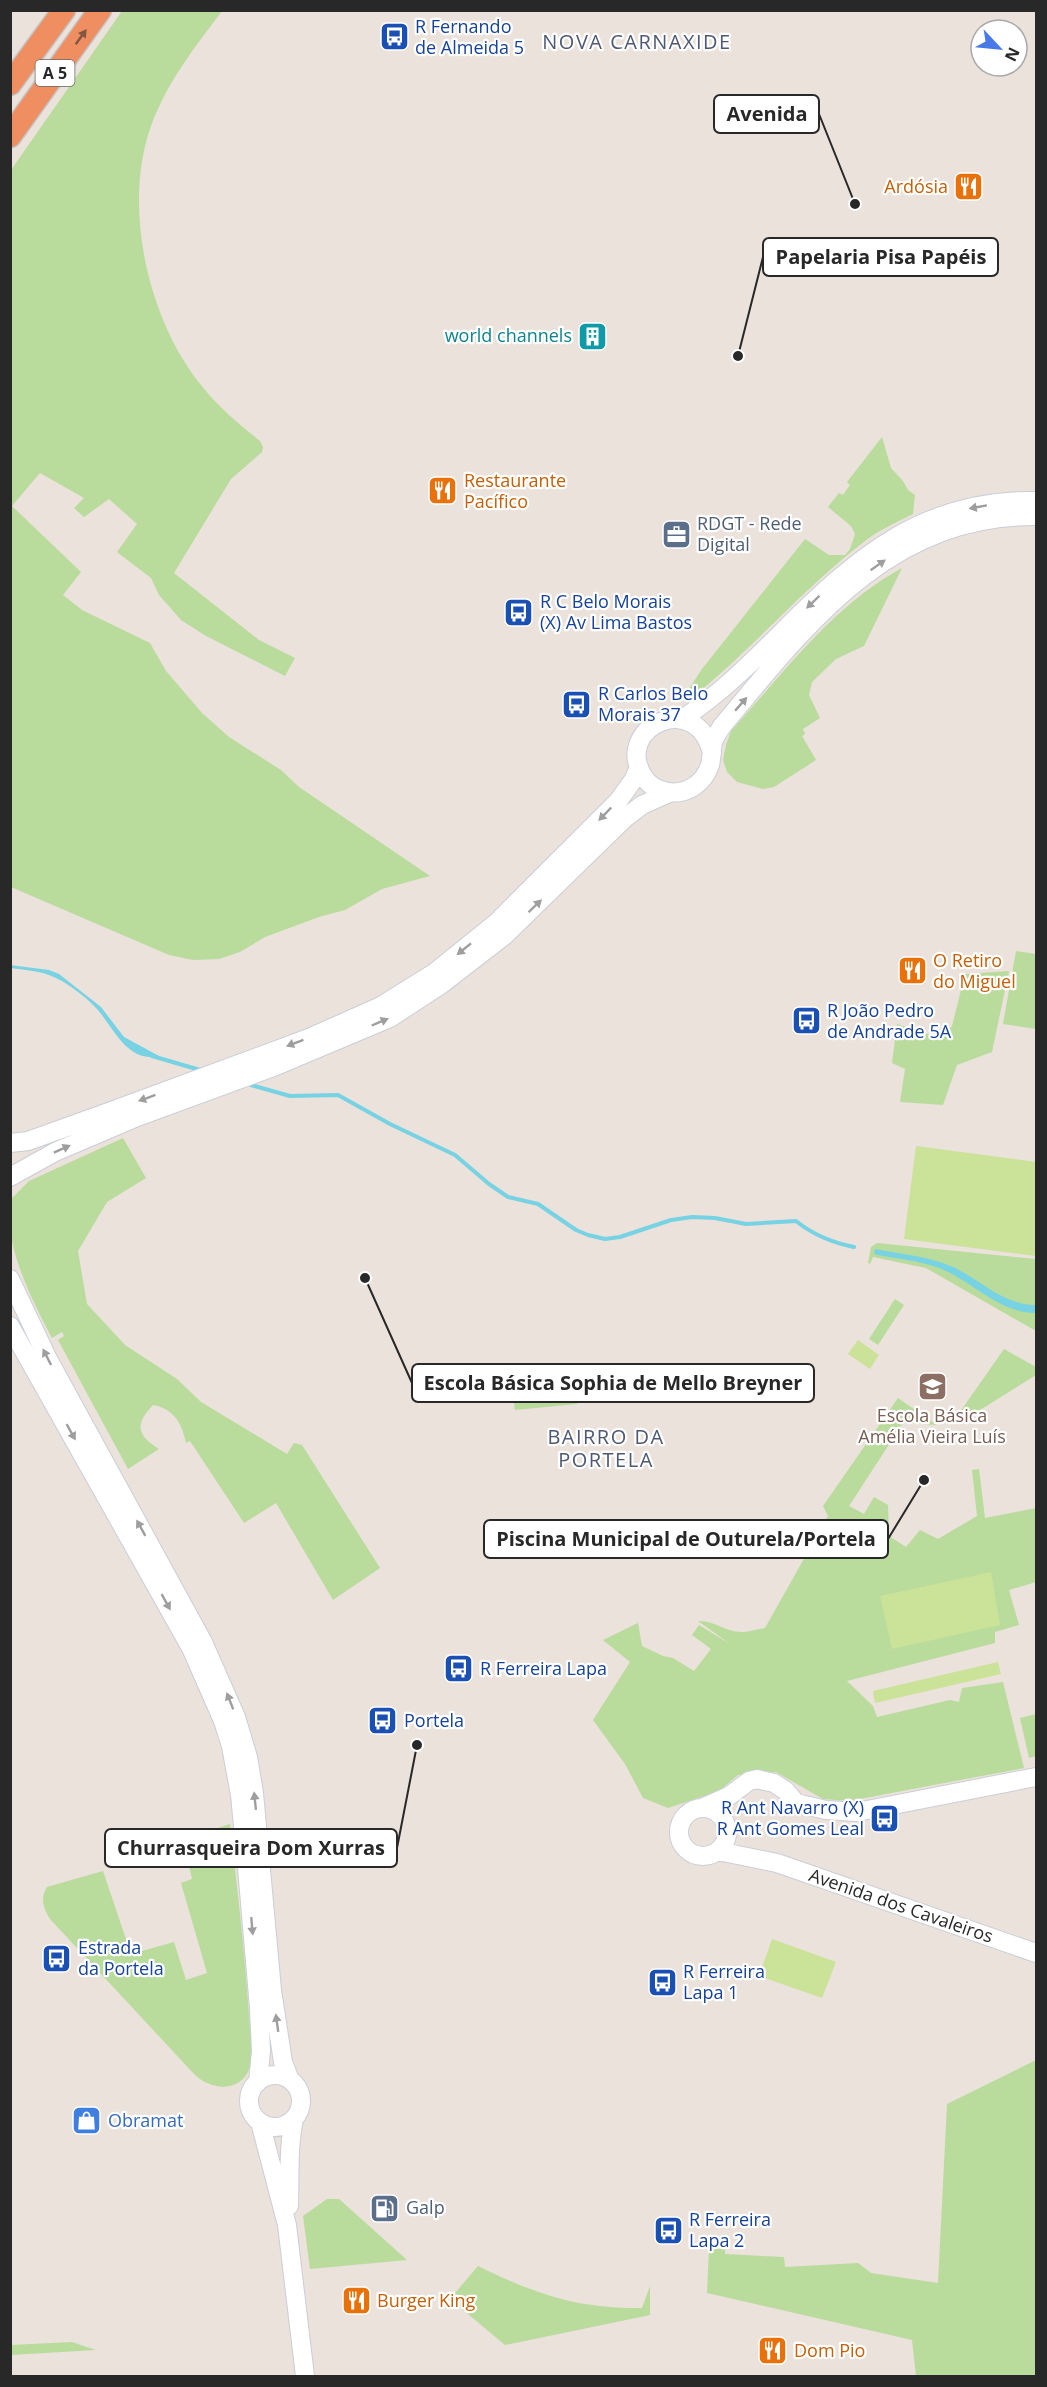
<svg xmlns="http://www.w3.org/2000/svg" width="1047" height="2387" viewBox="0 0 1047 2387" font-family="'Open Sans',sans-serif">
<rect width="100%" height="100%" fill="#eae2db"/>
<path fill="#b9db9c" d="M122,11H222C195,47 167,82 151,126C122,206 148,320 201,385C218,407 239,424 260,441L263,447L262,452L231,479L174,573L259,640L295,658L285,676L206,636L181,620L159,595L151,578L117,552L137,524L109,499L84,517L74,508L84,498L40,473L12,506L81,572L63,595L82,610L150,643L166,671L202,713L229,737L281,770L299,787L430,876L382,889L345,910L319,917L265,937L240,952L219,959L193,960L169,955L11,887V170Z
M882,437L891,468L903,481L908,490L915,495L913,514C897,522 879,530 865,541C802,589 752,650 690,699L685,695L702,669L805,539L829,555H845L850,549L855,534L851,526L828,507L839,493L843,495L850,485L847,482Z
M902,568L864,646L836,659L812,682L809,695L820,718L803,729L805,734L802,736L816,760L774,787L763,789L737,782L727,772L723,760L726,745L731,731C784,673 832,606 902,568Z
M1016,951L1036,954V1029L1003,1024Z
M1009,971L992,1052L957,1065L943,1105L900,1102L905,1069L892,1063L897,1024L940,1038L952,1026L965,974Z
M123,1138L146,1178L107,1202L78,1251L87,1304L125,1345L177,1379L201,1402L287,1454L294,1443L302,1445L380,1568L333,1600L276,1503L244,1523L190,1441L186,1443C182,1423 174,1409 153,1405C135,1424 136,1435 159,1449L128,1469L58,1340L64,1336L62,1332L52,1338C33,1302 0,1239 12,1198L29,1181Z
M877,1243L1036,1259V1331L926,1268L873,1257L870,1264L868,1263L871,1247Z
M895,1299L904,1305L878,1345L869,1339Z
M1004,1349L1036,1367V1375L961,1422L955,1419Z
M593,1368L600,1373L577,1404L515,1410L512,1390L528,1388L526,1377Z
M898,1398L937,1425L903,1423L849,1506L864,1514L874,1497L888,1505L889,1536L906,1547L920,1530L938,1539L977,1516L972,1470L979,1469L985,1518L1036,1508V1582L1009,1590L1019,1625L995,1632V1643L847,1681L873,1706L877,1717L950,1700L959,1702L962,1688L1003,1682L1024,1768L849,1801L823,1799L776,1772L738,1775L719,1791L668,1808L643,1798L625,1764L593,1720L630,1662L603,1640L638,1623L642,1646L663,1656L673,1658L694,1671L711,1649L692,1635L699,1625L730,1644L698,1621C714,1620 725,1632 741,1632C749,1632 758,1629 765,1628L828,1516L823,1506Z
M1036,1714V1756L1029,1758L1020,1718Z
M230,1824C237,1888 245,1952 249,2016C250,2032 254,2052 250,2067C241,2094 210,2090 194,2074L50,1919C43,1908 40,1898 47,1887L103,1871L131,1954L174,1942L186,1980L207,1973L181,1883L192,1879L183,1839Z
M1036,2060V2376H916L912,2340L707,2293L709,2249H725V2254L784,2257L785,2267L858,2263L871,2273L938,2283L947,2104Z
M327,2199H339L407,2260L310,2269L303,2216Z
M478,2266C535,2294 578,2309 642,2308L650,2286V2315L505,2345L450,2299Z
M72,2342L96,2350L11,2355V2345Z"/>
<path fill="#cbe299" d="M916,1146L1036,1162V1256L904,1239Z
M858,1340L879,1355L870,1369L848,1354Z
M991,1572L1000,1625L892,1649L880,1596Z
M998,1662L1001,1674L875,1703L873,1691Z
M772,1939L836,1962L822,1998L759,1976Z"/>
<path fill="#77d2e3" d="M10,965L49,970L59,974L101,1007L124,1037L159,1056C128,1064 113,1027 97,1009C86,997 70,985 56,978C43,971 25,970 11,968Z
M875,1249C899,1254 926,1256 948,1265C981,1278 998,1304 1036,1305V1313C998,1313 973,1281 939,1268C918,1260 896,1259 874,1254Z"/>
<g fill="none" stroke-linecap="round" stroke-linejoin="round">
<path stroke="#77d2e3" stroke-width="4" d="M152,1056L200,1070
M251,1085L290,1096L338,1095L390,1124L455,1155L489,1184L508,1197L538,1204L576,1230L588,1235L605,1239L620,1237L671,1220L692,1217L715,1218L746,1224L796,1221C812,1234 834,1243 854,1247"/>
<defs>
<path id="secondary" d="M682,719C719,695 751,663 782,632C857,557 923,499 1036,501
M712,753C696,689 615,727 642,774C647,784 657,790 668,792C687,795 704,783 710,765C712,758 711,750 713,742C715,737 719,731 722,726C808,623 889,515 1036,516
M10,1143L28,1141L106,1113L309,1038L381,1006L434,973L496,923L619,800L634,779L639,767
M10,1177L55,1152L137,1117L276,1066L390,1018L442,984L504,936L625,818L642,805L669,793
M10,1279L48,1359L203,1642L236,1717L248,1757L254,1793L272,1990L283,2062L290,2080
M10,1326L191,1648L223,1721L231,1746L240,1795L247,1868L259,2008L261,2051L258,2082
M702,1808L729,1796L749,1781L757,1779L774,1783L786,1791L796,1803L826,1810L857,1812L1036,1777
M679 1832a24 24 0 1 1 48 0a24 24 0 1 1-48 0Z
M718,1851L777,1863L1036,1953
M249 2101a26 26 0 1 1 52 0a26 26 0 1 1-52 0Z
M260,2122L287,2225L305,2376
M289,2206C290,2176 288,2148 294,2119"/>
<path id="highway" d="M10,84L64,10
M10,136L100,10"/>
</defs>
<use href="#secondary" stroke="#caced9" stroke-width="20"/>
<use href="#highway" stroke="#c3c3c3" stroke-width="25"/>
<use href="#secondary" stroke="#fff" stroke-width="18"/>
<use href="#highway" stroke="#ef8f61" stroke-width="22"/>
</g>
<defs><path id="oneway-solid" d="M-6-.8H1V-3.2L6.5 0L1 3.2V.8H-6Z" transform="scale(1.5)"/></defs>
<use fill="#825642" href="#oneway-solid" transform="translate(81 37) rotate(-54)"/>
<g fill="#9e9e9e">
<use href="#oneway-solid" transform="translate(978 507) rotate(170)"/>
<use href="#oneway-solid" transform="translate(878 565) rotate(-35)"/>
<use href="#oneway-solid" transform="translate(813 602) rotate(136)"/>
<use href="#oneway-solid" transform="translate(741 704) rotate(-49)"/>
<use href="#oneway-solid" transform="translate(605 814) rotate(134)"/>
<use href="#oneway-solid" transform="translate(535 906) rotate(-44)"/>
<use href="#oneway-solid" transform="translate(464 949) rotate(141)"/>
<use href="#oneway-solid" transform="translate(380 1022) rotate(-23)"/>
<use href="#oneway-solid" transform="translate(295 1043) rotate(159)"/>
<use href="#oneway-solid" transform="translate(147 1098) rotate(160)"/>
<use href="#oneway-solid" transform="translate(62 1149) rotate(-24)"/>
<use href="#oneway-solid" transform="translate(47 1357) rotate(-117)"/>
<use href="#oneway-solid" transform="translate(71 1432) rotate(61)"/>
<use href="#oneway-solid" transform="translate(141 1528) rotate(-119)"/>
<use href="#oneway-solid" transform="translate(166 1602) rotate(61)"/>
<use href="#oneway-solid" transform="translate(230 1701) rotate(-111)"/>
<use href="#oneway-solid" transform="translate(255 1801) rotate(-96)"/>
<use href="#oneway-solid" transform="translate(252 1926) rotate(85)"/>
<use href="#oneway-solid" transform="translate(277 2023) rotate(-98)"/>
</g>
<defs>
<symbol id="bus-square" viewBox="-11 -11 22 22"><rect x="-9" y="-9" width="18" height="18" rx="4" fill="#1a4fb4" stroke="#fff"/><path d="M-5-6H5V4H4V6H2V4H-2V6H-4V4H-5ZM-3.5-4V0h7V-4ZM-3.5 1.2v1.5H-2V1.2ZM2 1.2v1.5H3.5V1.2Z" fill="#fff"/></symbol>
<symbol id="restaurant-square" viewBox="-11 -11 22 22"><rect x="-9" y="-9" width="18" height="18" rx="4" fill="#e8710a" stroke="#fff"/><path d="M-5-6h1v4h1v-4h1v4h1v-4h1v5L-1.5 .5V6h-2V.5L-5-1ZM5-6V6H3V1.5H1.5Q1.5-4 5-6Z" fill="#fff"/></symbol>
<symbol id="building-square" viewBox="-11 -11 22 22"><rect x="-9" y="-9" width="18" height="18" rx="4" fill="#0f9aa8" stroke="#fff"/><path d="M-4-6H4V6H1V3H-1V6H-4ZM-2.5-4.3h1.7v1.8h-1.7ZM.8-4.3h1.7v1.8H.8ZM-2.5-1h1.7V.8h-1.7ZM.8-1h1.7V.8H.8Z" fill="#fff"/></symbol>
<symbol id="office-square" viewBox="-11 -11 22 22"><rect x="-9" y="-9" width="18" height="18" rx="4" fill="#5c6f8a" stroke="#fff"/><path d="M-6-3h4V-5.5h4V-3h4V5H-6ZM-1-4.5V-3h2v-1.5ZM-6 0V1H6V0Z" fill="#fff"/></symbol>
<symbol id="school-square" viewBox="-11 -11 22 22"><rect x="-9" y="-9" width="18" height="18" rx="4" fill="#8d6e63" stroke="#fff"/><path d="M0-5L7-2L0 1L-7-2ZM-4 1L0 2.5L4 1V4Q0 6-4 4Z" fill="#fff"/></symbol>
<symbol id="shop-square" viewBox="-11 -11 22 22"><rect x="-9" y="-9" width="18" height="18" rx="4" fill="#3f7fe0" stroke="#fff"/><path d="M-5-2.5h2.3a2.7 3.5 0 0 1 5.4 0H5L5.5 6h-11ZM-1.5-2.5h3a1.5 2.3 0 0 0-3 0Z" fill="#fff"/></symbol>
<symbol id="fuel-square" viewBox="-11 -11 22 22"><rect x="-9" y="-9" width="18" height="18" rx="4" fill="#5c6f8a" stroke="#fff"/><path d="M-5.5-6h7V0h2V4h1.3V-2.5L3-4.5l.8-.8L6-3V5H2.5V1h-1V6h-7ZM-4.2-4.7v3.2H.2V-4.7Z" fill="#fff"/></symbol>
</defs>
<g fill-rule="evenodd">
<use href="#bus-square" x="378" y="20" width="33" height="33"/>
<use href="#restaurant-square" x="952" y="170" width="33" height="33"/>
<use href="#building-square" x="576" y="320" width="33" height="33"/>
<use href="#restaurant-square" x="426" y="474" width="33" height="33"/>
<use href="#office-square" x="660" y="518" width="33" height="33"/>
<use href="#bus-square" x="502" y="596" width="33" height="33"/>
<use href="#bus-square" x="560" y="688" width="33" height="33"/>
<use href="#restaurant-square" x="896" y="954" width="33" height="33"/>
<use href="#bus-square" x="790" y="1004" width="33" height="33"/>
<use href="#school-square" x="916" y="1370" width="33" height="33"/>
<use href="#bus-square" x="442" y="1652" width="33" height="33"/>
<use href="#bus-square" x="366" y="1704" width="33" height="33"/>
<use href="#bus-square" x="868" y="1802" width="33" height="33"/>
<use href="#bus-square" x="40" y="1942" width="33" height="33"/>
<use href="#bus-square" x="646" y="1966" width="33" height="33"/>
<use href="#shop-square" x="70" y="2104" width="33" height="33"/>
<use href="#fuel-square" x="368" y="2192" width="33" height="33"/>
<use href="#bus-square" x="652" y="2214" width="33" height="33"/>
<use href="#restaurant-square" x="340" y="2284" width="33" height="33"/>
<use href="#restaurant-square" x="756" y="2334" width="33" height="33"/>
</g>
<g text-anchor="middle" stroke-width="4.5" stroke-linejoin="round" paint-order="stroke">
<rect fill="#fff" stroke="#686868" stroke-width="1.5" x="35.5" y="60" width="39" height="26" rx="4.5"/>
<g font-size="16" font-weight="bold" fill="#282828">
<text x="55" y="79">A 5</text>
</g>
<g font-size="18" fill="#164399" stroke="#fff" text-anchor="start">
<text x="415" y="33">R Fernando<tspan x="415" dy="21">de Almeida 5</tspan></text>
<text x="540" y="608">R C Belo Morais<tspan x="540" dy="21">(X) Av Lima Bastos</tspan></text>
<text x="598" y="700">R Carlos Belo<tspan x="598" dy="21">Morais 37</tspan></text>
<text x="827" y="1017">R João Pedro<tspan x="827" dy="21">de Andrade 5A</tspan></text>
<text x="480" y="1675">R Ferreira Lapa</text>
<text x="404" y="1727">Portela</text>
<text x="864" y="1814" text-anchor="end">R Ant Navarro (X)<tspan x="864" dy="21">R Ant Gomes Leal</tspan></text>
<text x="78" y="1954">Estrada<tspan x="78" dy="21">da Portela</tspan></text>
<text x="683" y="1978">R Ferreira<tspan x="683" dy="21">Lapa 1</tspan></text>
<text x="689" y="2226">R Ferreira<tspan x="689" dy="21">Lapa 2</tspan></text>
</g>
<g font-size="18" fill="#c56008" stroke="#fff" text-anchor="start">
<text x="948" y="193" text-anchor="end">Ardósia</text>
<text x="464" y="487">Restaurante<tspan x="464" dy="21">Pacífico</tspan></text>
<text x="933" y="967">O Retiro<tspan x="933" dy="21">do Miguel</tspan></text>
<text x="377" y="2307">Burger King</text>
<text x="794" y="2357">Dom Pio</text>
</g>
<g font-size="18" fill="#0d838f" stroke="#fff" text-anchor="end">
<text x="572" y="342">world channels</text>
</g>
<g font-size="18" fill="#4e5e75" stroke="#fff" text-anchor="start">
<text x="697" y="530">RDGT - Rede<tspan x="697" dy="21">Digital</tspan></text>
<text x="406" y="2214">Galp</text>
</g>
<g font-size="18" fill="#785e54" stroke="#fff">
<text x="932" y="1422">Escola Básica<tspan x="932" dy="21">Amélia Vieira Luís</tspan></text>
</g>
<g font-size="18" fill="#282828" stroke="#fff">
<text transform="translate(901 1906) rotate(19)" y="6">Avenida dos Cavaleiros</text>
</g>
<g font-size="18" fill="#366cbe" stroke="#fff" text-anchor="start">
<text x="108" y="2127">Obramat</text>
</g>
<g font-size="20" letter-spacing="1.5" fill="#4d5975" stroke="#fff">
<text x="637" y="49">NOVA CARNAXIDE</text>
<text x="606" y="1444">BAIRRO DA<tspan x="606" dy="23">PORTELA</tspan></text>
</g>
</g>
<path fill="none" stroke="#282828" stroke-width="2" d="M855 204L819 114M738 356L763 257M365 1278L412 1383M924 1480L888 1539M417 1745L397 1848"/>
<g fill="#282828" stroke="#fff" stroke-width="2">
<circle cx="855" cy="204" r="6"/>
<circle cx="738" cy="356" r="6"/>
<circle cx="365" cy="1278" r="6"/>
<circle cx="924" cy="1480" r="6"/>
<circle cx="417" cy="1745" r="6"/>
</g>
<g fill="#fff" stroke="#282828" stroke-width="2">
<rect x="714" y="95" width="105" height="38" rx="6"/>
<rect x="763" y="238" width="235" height="38" rx="6"/>
<rect x="412" y="1364" width="402" height="38" rx="6"/>
<rect x="484" y="1520" width="404" height="38" rx="6"/>
<rect x="105" y="1829" width="292" height="38" rx="6"/>
</g>
<g font-size="20" text-anchor="middle" font-weight="bold" fill="#282828">
<text x="767" y="121">Avenida</text>
<text x="881" y="264">Papelaria Pisa Papéis</text>
<text x="613" y="1390">Escola Básica Sophia de Mello Breyner</text>
<text x="686" y="1546">Piscina Municipal de Outurela/Portela</text>
<text x="251" y="1855">Churrasqueira Dom Xurras</text>
</g>
<rect width="1047" height="2387" fill="none" stroke="#282828" stroke-width="24"/>
<g transform="translate(999 48) rotate(116)"><circle r="28" fill="#ffffff" stroke="#a9a9a9" stroke-width="1.5"/>
<path d="M0-4.5L10 22L0 15L-10 22Z" fill="#4979e9"/>
<text y="-9" font-size="16" font-weight="bold" text-anchor="middle" fill="#282828">N</text>
</g>
</svg>
